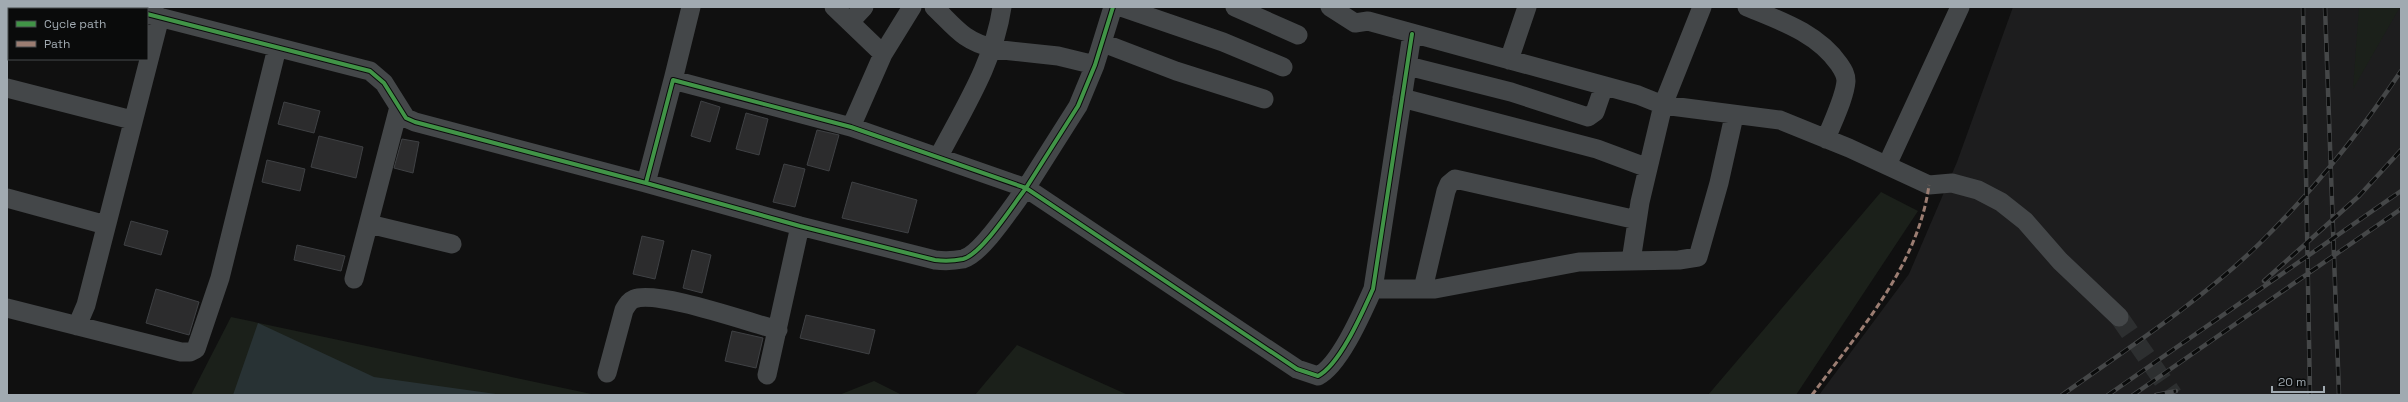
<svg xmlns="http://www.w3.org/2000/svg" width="2408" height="402" viewBox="0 0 2408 402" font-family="'Space Grotesk',sans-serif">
<rect width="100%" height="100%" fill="#101010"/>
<path fill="#1d1d1e" d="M2013,7H2401V395H1819L1909,274L1957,162Z"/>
<path fill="#1b201a" d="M2359,7H2400L2353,89Z
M1881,192L1918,211L1796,395H1708Z
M231,317L596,395H191Z
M1017,345L1128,395H975Z
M874,381L902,395H839Z"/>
<path fill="#283234" d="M258,323L374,377L503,395H233Z"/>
<path fill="#2c2c2d" stroke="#3f4144" d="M701,101L720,107L710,142L691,136Z
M284,102L320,111L314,133L278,124Z
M746,113L768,119L759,155L736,149Z
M817,130L839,135L829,171L807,165Z
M319,136L363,147L356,178L311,167Z
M402,139L419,142L413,173L394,168Z
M267,160L305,169L300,191L262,182Z
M784,164L805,169L795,207L773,202Z
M852,182L917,200L908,233L842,218Z
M131,221L168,231L161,255L124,245Z
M642,236L664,241L655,279L633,274Z
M297,245L345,256L341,271L294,260Z
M692,250L711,255L702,293L683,288Z
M156,289L199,302L189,335L146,323Z
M806,315L875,330L869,354L800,338Z
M732,331L763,338L756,368L725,361Z"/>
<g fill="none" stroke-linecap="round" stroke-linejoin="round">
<path stroke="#2d2f30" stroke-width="19" stroke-dasharray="19 10" stroke-linecap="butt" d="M2119,317L2173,395"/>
<path stroke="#444749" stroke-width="19" d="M118,7L126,9
M834,7L883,54
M934,7C955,27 963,41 993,48
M1121,7L1223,42L1283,67
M1235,7L1298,35
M1330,7L1355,23L1368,21L1638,95L1663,105L1780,120L1849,148L1929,185L1952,183L1978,190L2001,202L2025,221L2060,261L2119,317
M1747,7C1781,21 1817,33 1839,64C1843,70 1846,74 1846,81C1845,97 1832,123 1826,139
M147,14L370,71L384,83L406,118L415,122L646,183L673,80L851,127L1026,188L1078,106L1095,65L1113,7
M850,22L864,7
M1103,43L1176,71L1264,99
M993,49L1058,56L1095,65
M1509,60L1527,7
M1408,66L1511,92L1588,117L1595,112L1604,86
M673,80L691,7
M7,88L132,120
M1402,98L1597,149L1648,168
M851,127L883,54L912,7
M939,156C964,108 994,62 1002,7
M1887,165L1960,7
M646,183L800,226L935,260C944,261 953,261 963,259C982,254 1013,205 1026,188L1297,369L1318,376C1340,365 1363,311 1373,289L1412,34
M7,198L106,225
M369,224L452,244
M1631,261L1640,202L1663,105L1702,7
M354,279L399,107
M1373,289H1435L1579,262L1679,260L1698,257L1719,183L1734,116
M1423,289L1446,191L1449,184L1455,179L1637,220
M7,308L181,352H190L196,349L220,278L277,48
M77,326L86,305L160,17
M607,373L624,310C627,305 629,301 634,299C658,290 750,323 778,330
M767,375L800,226"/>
<defs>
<path id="rail" d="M2303,7L2310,395
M2325,7L2339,395
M2264,281L2359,196L2401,150
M2062,395C2127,349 2202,300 2259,244C2313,191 2359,134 2401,71
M2108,395L2401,191
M2133,395L2401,209
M2156,395L2176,391"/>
</defs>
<use href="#rail" stroke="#454748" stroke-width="4.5"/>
<use href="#rail" stroke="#0a0b0b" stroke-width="3" stroke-dasharray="9" stroke-linecap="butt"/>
<path stroke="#9b7d72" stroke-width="3" stroke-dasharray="6 3" stroke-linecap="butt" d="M1812,395C1859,331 1918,266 1929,185"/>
<defs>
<path id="cycleway" d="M147,14L370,71L384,83L406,118L415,122L646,183L673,80L851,127L1026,188L1078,106L1095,65L1113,7
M646,183L800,226L935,260C944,261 953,261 963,259C982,254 1013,205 1026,188L1297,369L1318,376C1340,365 1363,311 1373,289L1412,34"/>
</defs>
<use href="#cycleway" stroke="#0a0b0b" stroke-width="6"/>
<use href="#cycleway" stroke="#419447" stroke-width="4"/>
</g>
<rect width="2408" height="402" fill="none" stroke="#a1aab1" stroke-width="16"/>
<rect x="8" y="8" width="140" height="52" fill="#0a0b0b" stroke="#464b4d"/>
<rect x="16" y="21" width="20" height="6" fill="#419447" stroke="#464b4d"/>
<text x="44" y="28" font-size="12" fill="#a1aab1">Cycle path</text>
<rect x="16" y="41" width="20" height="6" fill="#9b7d72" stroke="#464b4d"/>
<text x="44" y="48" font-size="12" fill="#a1aab1">Path</text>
<path d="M2272 386v6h52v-6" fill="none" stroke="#a1aab1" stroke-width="2"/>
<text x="2278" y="386" font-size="12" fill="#a1aab1" stroke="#0a0b0b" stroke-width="3" paint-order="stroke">20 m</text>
</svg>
